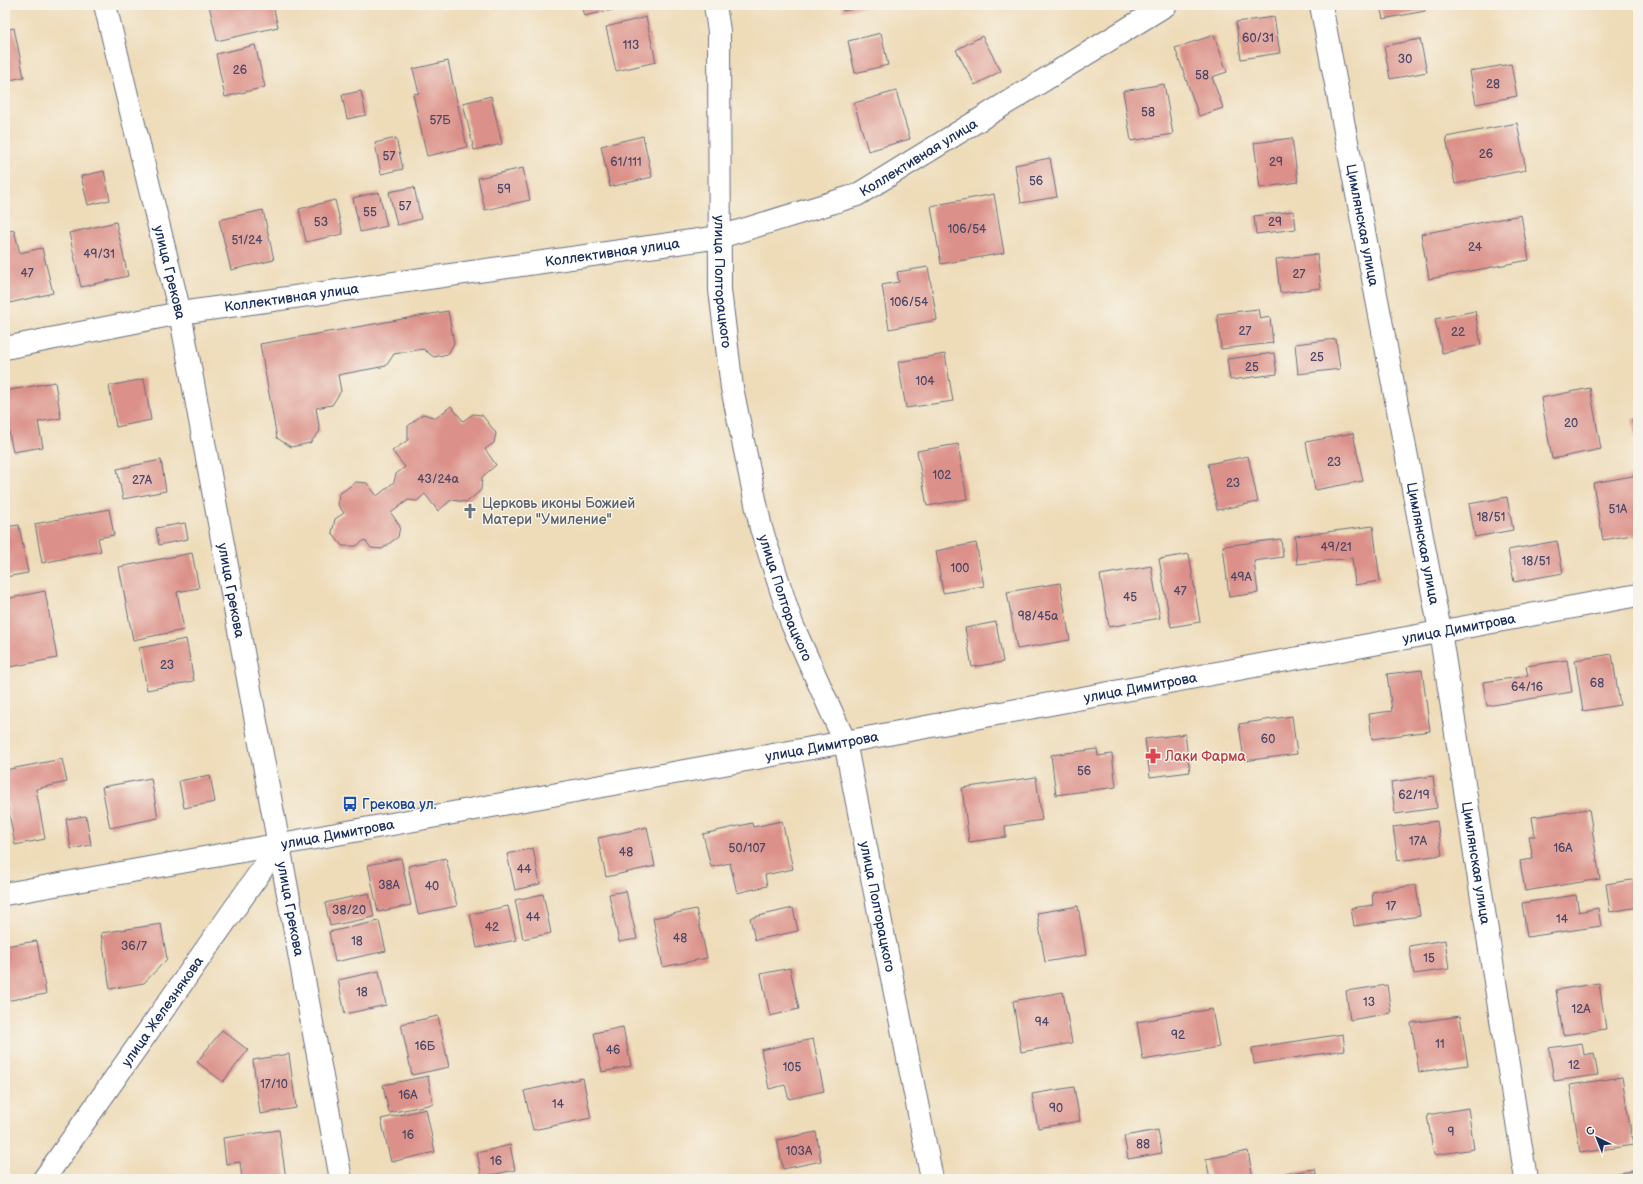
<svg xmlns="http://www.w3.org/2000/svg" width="1643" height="1184" viewBox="0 0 1643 1184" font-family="'Balsamiq Sans',sans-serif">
<rect width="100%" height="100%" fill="#f7f3e8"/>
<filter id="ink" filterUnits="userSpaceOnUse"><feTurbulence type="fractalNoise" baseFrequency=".025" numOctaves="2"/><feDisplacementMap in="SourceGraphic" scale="8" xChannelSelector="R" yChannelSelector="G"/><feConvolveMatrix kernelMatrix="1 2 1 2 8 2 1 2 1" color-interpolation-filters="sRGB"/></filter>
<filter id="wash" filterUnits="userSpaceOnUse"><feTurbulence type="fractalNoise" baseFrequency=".012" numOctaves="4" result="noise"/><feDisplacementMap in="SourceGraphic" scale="16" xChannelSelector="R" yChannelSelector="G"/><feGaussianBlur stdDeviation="0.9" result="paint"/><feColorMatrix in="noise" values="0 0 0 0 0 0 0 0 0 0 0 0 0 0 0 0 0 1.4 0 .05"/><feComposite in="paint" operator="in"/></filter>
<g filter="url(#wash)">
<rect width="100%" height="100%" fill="#eedcb9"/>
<g id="blocks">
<path fill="#db9189" d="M209,5H273L278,27L217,41Z
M581,5H631L632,6L584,16Z
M842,5H868V6L843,11Z
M1380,5H1424L1425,11L1383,19Z
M646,17L656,62L616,71L606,27Z
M1274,17L1280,53L1241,59L1236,22Z
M14,28L24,77L5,81V30Z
M881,33L888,65L855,73L848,41Z
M1214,35L1227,72L1212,77L1223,108L1199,116L1175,48Z
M982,36L1001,71L975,85L956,50Z
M1420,39L1427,72L1390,79L1384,46Z
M255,45L265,87L225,97L216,54Z
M448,61L467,147L427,156L413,94L419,93L413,69Z
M1511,64L1517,96L1476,104L1470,71Z
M1164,84L1173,134L1131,141L1123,91Z
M361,91L366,115L347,119L342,95Z
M896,91L910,139L868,151L854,103Z
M491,96L502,144L474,150L463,103Z
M1517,123L1526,170L1455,184L1446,137Z
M643,136L652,177L610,187L601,146Z
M396,138L403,169L381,174L375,143Z
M1292,138L1298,182L1260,188L1254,143Z
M1050,158L1057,197L1021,203L1015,165Z
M523,168L530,200L485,210L478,178Z
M104,171L110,200L88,205L81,176Z
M414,187L421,219L397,225L389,192Z
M379,192L387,226L360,232L353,198Z
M994,194L1004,253L941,264L931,206Z
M335,200L343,234L306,242L299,209Z
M263,210L274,260L231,270L219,220Z
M1294,211L1296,229L1256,234L1254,216Z
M1521,215L1529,260L1429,279L1421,234Z
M116,222L128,276L81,287L69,233Z
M14,230L20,253L42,248L53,293L5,304V232Z
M1317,254L1321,288L1280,293L1276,259Z
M928,267L937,320L889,329L882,285L899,282L897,272Z
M1258,309L1260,319L1270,317L1273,343L1221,349L1217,314Z
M448,311L454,343L448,354L434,357L423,349L394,354L386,366L338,375L341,391L332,405L316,408L320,431L310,443L291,447L277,438L260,344Z
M1475,311L1481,345L1442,353L1435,319Z
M1336,339L1340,369L1298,374L1295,344Z
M1274,353L1277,374L1230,380L1227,359Z
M945,354L953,401L906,408L898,362Z
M144,379L151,420L116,427L109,386Z
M55,382L61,418L38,422L43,447L13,452L5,412V391Z
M1590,388L1601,449L1552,459L1541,398Z
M451,406L463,421L473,414L482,415L496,433L494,443L485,449L496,465L482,477L481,490L467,502L451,500L438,511L425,494L417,501L408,500L391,513L400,526L398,537L382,549L371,548L365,540L356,546H342L332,533L335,519L344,513L338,505L339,494L356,482L367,483L377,496L394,482L396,474L405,467L392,451L408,440V426L423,414L436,418Z
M1638,418V445H1637L1632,419Z
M1353,433L1363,481L1315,490L1306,442Z
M958,444L967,499L927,506L917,451Z
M1248,456L1258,502L1217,510L1208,464Z
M161,460L166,491L123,499L117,469Z
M1638,475V534L1603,540L1593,483Z
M1507,497L1513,530L1475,537L1469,504Z
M109,509L114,535L98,538L101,551L42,563L35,524Z
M185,523L188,539L159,545L156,528Z
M19,525L28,573L5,577V527Z
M1373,526L1380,581L1355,585L1352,558L1297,564L1295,536Z
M1281,539L1283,557L1254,561L1258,593L1229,597L1223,546Z
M1557,541L1563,573L1514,582L1508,550Z
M976,543L984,586L943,593L936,551Z
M192,553L199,588L177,592L184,630L133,640L119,567Z
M1189,554L1200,622L1171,627L1159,559Z
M1151,566L1160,618L1109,627L1100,575Z
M1060,583L1070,640L1017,649L1007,592Z
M45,591L57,658L5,668V599Z
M996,622L1003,662L972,667L965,628Z
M186,639L194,681L147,690L139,648Z
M1612,654L1620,705L1583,711L1575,660Z
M1567,660L1572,692L1487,706L1483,682L1528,676L1526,666Z
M1422,670L1430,731L1372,739L1369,714L1392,711L1387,674Z
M1292,716L1297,754L1244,761L1239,724Z
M1185,734L1190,772L1150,777L1145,739Z
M1097,749L1098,756L1112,754L1116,787L1056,795L1051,755Z
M62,759L67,782L36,789L45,839L15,845L5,791V770Z
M210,775L215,802L184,808L179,781Z
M1433,776L1437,808L1395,814L1391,782Z
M1036,777L1042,820L1005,826L1006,837L969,842L962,788Z
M151,778L158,818L110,828L102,787Z
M1589,809L1600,879L1525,891L1520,861L1533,859L1529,836H1535L1532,817Z
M86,816L91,845L71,849L66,819Z
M782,821L793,869L765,875L767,886L737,893L730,863L711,867L703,834L752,823L753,827Z
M1437,821L1442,855L1398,861L1393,827Z
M647,827L655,866L606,877L598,838Z
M533,848L540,884L515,890L507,854Z
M401,858L411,905L378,912L368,865Z
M446,858L457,906L418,914L408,866Z
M1638,879V907L1610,912L1606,884Z
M1416,885L1420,916L1354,926L1351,908L1373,905L1372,892Z
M626,891L637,939L619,942L609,894Z
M369,893L374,917L330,926L325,903Z
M543,894L551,933L523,939L515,900Z
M1576,895L1579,912L1598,908L1601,926L1527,937L1522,903Z
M508,906L516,940L477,948L470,914Z
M1078,906L1086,955L1045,962L1037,913Z
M793,908L798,931L755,940L750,918Z
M696,909L707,958L663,967L653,918Z
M379,921L386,951L335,962L329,932Z
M161,924L167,959L144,983L110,989L101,933Z
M1445,940L1449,969L1414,974L1409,946Z
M37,941L46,994L5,1001V946Z
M790,968L799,1009L770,1016L761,974Z
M379,971L386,1005L345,1014L338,980Z
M1599,983L1606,1029L1563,1035L1556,990Z
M1387,985L1391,1013L1350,1020L1346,991Z
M1063,992L1072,1043L1021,1052L1013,1001Z
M1212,1009L1219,1047L1143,1060L1137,1022Z
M438,1016L449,1067L412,1075L401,1024Z
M1460,1016L1468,1065L1419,1072L1411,1023Z
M623,1027L631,1066L602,1072L594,1033Z
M222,1030L248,1050L223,1082L197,1062Z
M1343,1034L1345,1050L1254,1064L1252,1048Z
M813,1039L824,1091L789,1099L785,1085L769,1089L761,1050Z
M1582,1043L1584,1055L1594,1053L1598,1075L1554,1081L1549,1048Z
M289,1054L296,1108L260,1114L253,1060Z
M428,1076L433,1104L389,1113L383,1085Z
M1622,1077L1633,1145L1580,1153L1570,1085Z
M583,1078L591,1118L533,1130L524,1091Z
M1074,1087L1080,1121L1038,1128L1032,1094Z
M1468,1108L1474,1149L1434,1155L1427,1115Z
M426,1109L435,1152L391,1162L381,1119Z
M279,1130L286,1179H242L240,1162L226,1164L223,1138Z
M1158,1130L1162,1153L1128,1159L1124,1136Z
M816,1132L821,1161L783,1169L777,1140Z
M510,1145L515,1170L482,1177L477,1153Z
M1248,1151L1253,1179H1210L1206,1159Z
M1315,1169L1317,1179H1272L1271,1176Z
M1638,1170V1179H1588V1178Z"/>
</g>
</g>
<g filter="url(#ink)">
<use href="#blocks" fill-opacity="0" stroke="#656c7e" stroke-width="1"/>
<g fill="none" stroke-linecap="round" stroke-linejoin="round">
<defs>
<g id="street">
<path id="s1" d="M105,5L180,313L341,1179"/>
<path id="s2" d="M715,5L719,31L720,290L732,388L761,528L792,624L845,742L932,1179"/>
<path id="s3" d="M1321,5L1440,631L1526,1179"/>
<path id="s4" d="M5,348L180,313L720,237L857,195L1166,5"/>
<path id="s5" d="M5,894L845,742L1638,595"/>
<path id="s6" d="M44,1179L280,844"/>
</g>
</defs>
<use href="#street" stroke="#656c7e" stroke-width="24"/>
<use href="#street" stroke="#fff" stroke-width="22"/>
</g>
</g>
<defs>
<symbol id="church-bare" viewBox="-9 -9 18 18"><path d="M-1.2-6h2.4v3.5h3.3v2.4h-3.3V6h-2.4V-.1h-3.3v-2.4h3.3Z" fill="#6b7280" stroke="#f7f3e8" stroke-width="2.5" paint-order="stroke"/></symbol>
<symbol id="pharmacy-bare" viewBox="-9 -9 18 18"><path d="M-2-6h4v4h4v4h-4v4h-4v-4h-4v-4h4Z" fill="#e0444e" stroke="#f7f3e8" stroke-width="2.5" paint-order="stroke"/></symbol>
<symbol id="bus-bare" viewBox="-9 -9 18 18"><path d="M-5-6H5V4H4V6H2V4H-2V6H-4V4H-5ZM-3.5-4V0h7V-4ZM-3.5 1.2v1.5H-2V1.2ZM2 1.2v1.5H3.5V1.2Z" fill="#1a4fb4" stroke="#f7f3e8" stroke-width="2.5" paint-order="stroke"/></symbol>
</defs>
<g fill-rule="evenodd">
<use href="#church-bare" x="459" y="500" width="22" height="22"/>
<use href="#pharmacy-bare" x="1142" y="745" width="22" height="22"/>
<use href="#bus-bare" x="339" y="793" width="22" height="22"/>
</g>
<g text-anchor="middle" stroke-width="3" stroke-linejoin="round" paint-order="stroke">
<g font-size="12" fill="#4b4869">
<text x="1258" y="42">60/31</text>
<text x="631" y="49">113</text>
<text x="1405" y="63">30</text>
<text x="240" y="74">26</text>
<text x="1202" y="79">58</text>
<text x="1493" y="88">28</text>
<text x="1148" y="116">58</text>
<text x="440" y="124">57Б</text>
<text x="1486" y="158">26</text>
<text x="389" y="160">57</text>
<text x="626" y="166">61/111</text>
<text x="1276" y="166">29</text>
<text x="1036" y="185">56</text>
<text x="504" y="193">59</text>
<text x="405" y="210">57</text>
<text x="370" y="216">55</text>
<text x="321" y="226">53</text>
<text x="1275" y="226">29</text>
<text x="967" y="233">106/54</text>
<text x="247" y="244">51/24</text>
<text x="1475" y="251">24</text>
<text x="99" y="258">49/31</text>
<text x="27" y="277">47</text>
<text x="1299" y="278">27</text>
<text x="909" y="306">106/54</text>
<text x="1245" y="335">27</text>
<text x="1458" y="336">22</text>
<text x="1317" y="361">25</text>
<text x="1252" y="371">25</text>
<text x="925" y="385">104</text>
<text x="1571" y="427">20</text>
<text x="1334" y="466">23</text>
<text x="942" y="479">102</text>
<text x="438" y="483">43/24а</text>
<text x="142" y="484">27А</text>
<text x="1233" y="487">23</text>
<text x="1618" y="513">51А</text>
<text x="1491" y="521">18/51</text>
<text x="1336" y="551">49/21</text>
<text x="1536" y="565">18/51</text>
<text x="960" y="572">100</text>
<text x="1241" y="581">49А</text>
<text x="1180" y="595">47</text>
<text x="1130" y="601">45</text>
<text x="1038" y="620">98/45а</text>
<text x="167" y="669">23</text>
<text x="1597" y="687">68</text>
<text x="1527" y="691">64/16</text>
<text x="1268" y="743">60</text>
<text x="1084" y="775">56</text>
<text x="1414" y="799">62/19</text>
<text x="1418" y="845">17А</text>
<text x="747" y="852">50/107</text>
<text x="1563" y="852">16А</text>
<text x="626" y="856">48</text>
<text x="524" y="873">44</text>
<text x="389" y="889">38А</text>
<text x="432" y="890">40</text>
<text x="1391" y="910">17</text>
<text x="349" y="914">38/20</text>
<text x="533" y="921">44</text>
<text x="1562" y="923">14</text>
<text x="492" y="931">42</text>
<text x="680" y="942">48</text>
<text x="357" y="945">18</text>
<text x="134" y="950">36/7</text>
<text x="1429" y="962">15</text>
<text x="362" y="996">18</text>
<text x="1369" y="1006">13</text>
<text x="1581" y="1013">12А</text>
<text x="1042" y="1026">94</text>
<text x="1178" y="1039">92</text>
<text x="1440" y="1048">11</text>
<text x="425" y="1050">16Б</text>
<text x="613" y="1054">46</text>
<text x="1574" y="1069">12</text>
<text x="792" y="1071">105</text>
<text x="274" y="1088">17/10</text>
<text x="408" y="1099">16А</text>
<text x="558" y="1108">14</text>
<text x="1056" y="1112">90</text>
<text x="1451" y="1136">9</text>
<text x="408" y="1139">16</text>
<text x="1143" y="1148">88</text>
<text x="799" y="1155">103А</text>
<text x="496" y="1165">16</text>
</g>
<g font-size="14" fill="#1b2f5e" stroke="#f7f3e8">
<text dy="5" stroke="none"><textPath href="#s4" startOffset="939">Коллективная улица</textPath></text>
<text dy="5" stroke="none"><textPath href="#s3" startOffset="224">Цимлянская улица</textPath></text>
<text dy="5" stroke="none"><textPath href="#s4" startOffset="615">Коллективная улица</textPath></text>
<text dy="5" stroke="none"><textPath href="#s1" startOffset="275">улица Грекова</textPath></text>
<text dy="5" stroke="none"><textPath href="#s2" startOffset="277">улица Полторацкого</textPath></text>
<text dy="5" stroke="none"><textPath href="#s4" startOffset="291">Коллективная улица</textPath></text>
<text dy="5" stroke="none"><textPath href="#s3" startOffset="548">Цимлянская улица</textPath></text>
<text dy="5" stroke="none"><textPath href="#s1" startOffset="599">улица Грекова</textPath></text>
<text dy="5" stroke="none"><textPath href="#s2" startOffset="601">улица Полторацкого</textPath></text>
<text dy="5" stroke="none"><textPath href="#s5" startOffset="1478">улица Димитрова</textPath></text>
<text dy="5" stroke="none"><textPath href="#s5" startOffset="1154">улица Димитрова</textPath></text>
<text dy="5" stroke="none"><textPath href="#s5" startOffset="830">улица Димитрова</textPath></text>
<text dy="5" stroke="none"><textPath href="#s5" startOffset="338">улица Димитрова</textPath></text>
<text dy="5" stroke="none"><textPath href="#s3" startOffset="872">Цимлянская улица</textPath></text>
<text dy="5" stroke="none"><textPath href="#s2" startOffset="925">улица Полторацкого</textPath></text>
<text dy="5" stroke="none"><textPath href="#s1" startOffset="923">улица Грекова</textPath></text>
<text dy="5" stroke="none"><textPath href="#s6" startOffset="205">улица Железнякова</textPath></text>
</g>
<g font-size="14" fill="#5b616d" stroke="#f7f3e8" text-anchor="start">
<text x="482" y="508">Церковь иконы Божией<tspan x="482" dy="16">Матери "Умиление"</tspan></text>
</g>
<g font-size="14" fill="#be3a42" stroke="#f7f3e8" text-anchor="start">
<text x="1165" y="761">Лаки Фарма</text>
</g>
<g font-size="14" fill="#164399" stroke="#f7f3e8" text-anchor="start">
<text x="362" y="809">Грекова ул.</text>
</g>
</g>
<rect width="1643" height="1184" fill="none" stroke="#f7f3e8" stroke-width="20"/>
<g transform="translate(1597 1138) rotate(317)" stroke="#f7f3e8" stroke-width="3" paint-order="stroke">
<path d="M0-3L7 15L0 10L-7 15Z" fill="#1b2f5e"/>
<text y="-6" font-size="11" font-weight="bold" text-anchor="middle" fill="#1b2f5e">С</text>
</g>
</svg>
